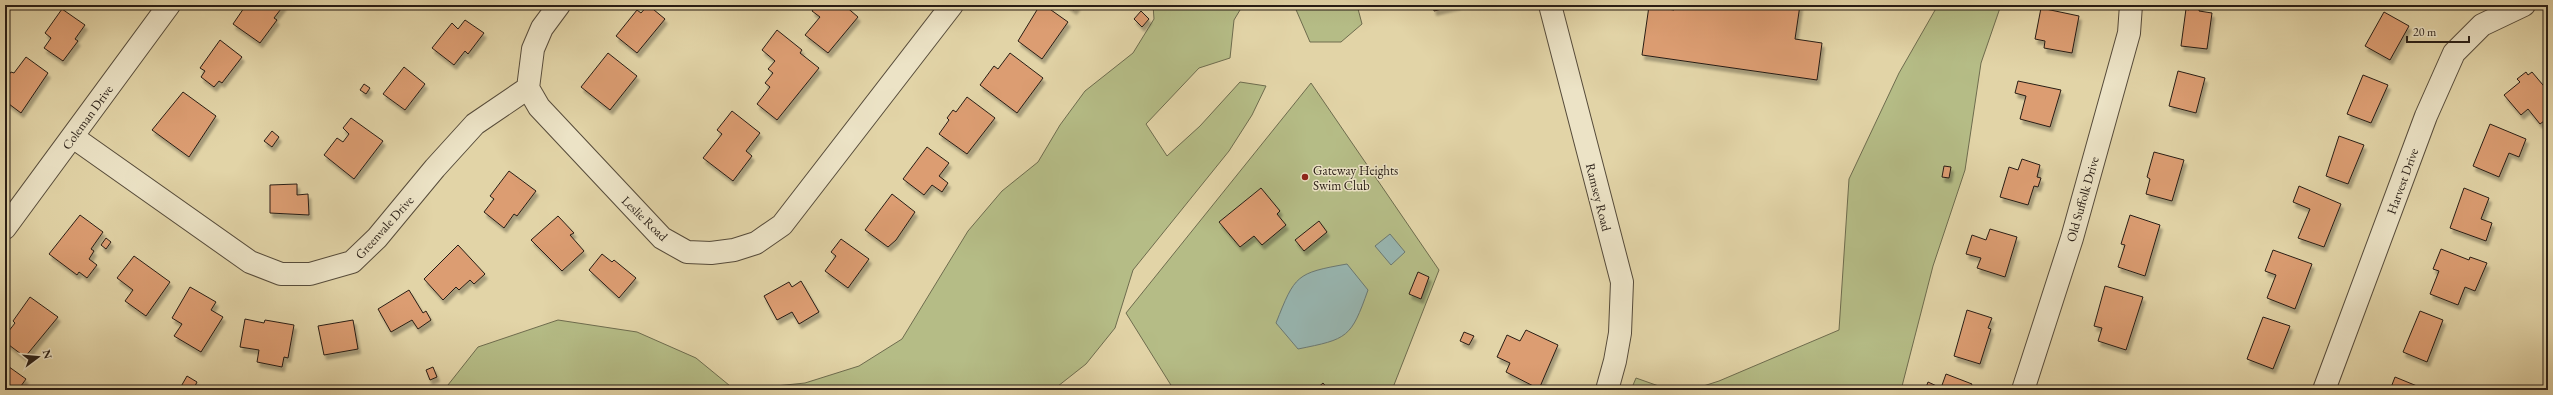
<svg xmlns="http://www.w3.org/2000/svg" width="2553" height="395" viewBox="0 0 2553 395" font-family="'EB Garamond',serif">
<defs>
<filter id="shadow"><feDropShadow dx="2.5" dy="4.5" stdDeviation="1" flood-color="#0004"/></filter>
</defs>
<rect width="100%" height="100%" fill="#e2d4a7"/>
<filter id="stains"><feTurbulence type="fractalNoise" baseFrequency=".005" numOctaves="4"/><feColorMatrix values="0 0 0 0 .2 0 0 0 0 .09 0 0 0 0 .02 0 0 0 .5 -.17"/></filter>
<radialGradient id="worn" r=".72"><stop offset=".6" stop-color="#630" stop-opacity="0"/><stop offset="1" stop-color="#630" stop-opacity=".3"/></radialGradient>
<path fill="#b5bc86" stroke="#6e6c4e" d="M1153,5H1243L1234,20L1230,58L1199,68L1146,124L1167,156L1200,126L1240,82L1266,86L1252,115L1229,151L1133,270L1115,328L1086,364L1053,390H1019L995,386L985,390H737L805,383L859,366L902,339L968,231L1002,191L1038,162L1060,125L1085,91L1133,53L1154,19Z
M1294,5H1357L1362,24L1341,42H1310Z
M1938,5H2001L1981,63L1965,170L1933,266L1901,390H1691L1719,381L1839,330L1849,179L1899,73Z
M1311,83L1439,270L1392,390H1174L1126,313Z
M558,320L637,332L696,358L735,390H444L478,347Z
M1636,378L1670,390H1631Z"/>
<path fill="#98b6b1" stroke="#6b7973" d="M1390,234L1405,252L1391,265L1375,246Z
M1347,264L1368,290C1351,338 1348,339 1298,349L1276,323C1295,275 1296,273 1347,264Z"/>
<path fill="#dc9d72" stroke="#281d15" filter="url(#shadow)" d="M246,5H284L274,18L277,20L260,43L233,24Z
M648,5L665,19L637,53L616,36L637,10L641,13Z
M816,5H844L858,17L828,53L805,35L820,17L812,11Z
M1040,5H1044L1068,22L1042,59L1018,41Z
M1067,5H1078L1074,10Z
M1433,5H1458L1434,11Z
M1674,5H1800L1795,39L1822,43L1817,80L1642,55L1649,6L1674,10Z
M2190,5H2200L2199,11L2212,13L2207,49L2181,46L2186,9L2189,10Z
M2041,8L2079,16L2072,53L2044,48L2045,41L2035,39Z
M62,9L85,25L75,39L78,41L63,61L44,48L51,38L45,33Z
M1141,11L1149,19L1142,27L1134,19Z
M2384,12L2409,26L2390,60L2365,46Z
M465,20L484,33L468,54L465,51L454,65L432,48L452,23L458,29Z
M777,30L802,50L800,53L819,68L777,120L757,104L770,87L765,83L773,73L768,69L775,61L762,50Z
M220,40L242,57L222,83L219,81L214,87L201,77L205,71L200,68Z
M608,53L637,76L610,110L581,87Z
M1010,53L1043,78L1017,113L980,85L994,66L998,69Z
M26,57L48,73L21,113L5,101V80L11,72L14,73Z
M404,67L425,84L405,110L383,94Z
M2178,71L2205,78L2196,113L2169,106Z
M2526,72L2528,75L2532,72L2548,91V118L2540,124L2528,109L2521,115L2504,95L2520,82L2517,79Z
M2363,75L2388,85L2371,123L2347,114Z
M2018,81L2061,90L2050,127L2020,119L2026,96L2015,93Z
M364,84L370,88L366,94L360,90Z
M183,92L216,116L189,157L152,130Z
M967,97L995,118L967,154L939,134L949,120L947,118L953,110L956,112Z
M732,111L760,133L746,151L752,156L733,181L703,158L722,134L717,130Z
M351,118L383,141L354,179L324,155L337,138L343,142L349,134L343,128Z
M2490,124L2526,139L2519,157L2509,153L2499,177L2473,166Z
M272,131L279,137L272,147L264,141Z
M2339,136L2364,145L2348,184L2326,176Z
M927,147L949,163L939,176L948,183L942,192L932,185L924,195L903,179Z
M2154,152L2184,160L2172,201L2146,194L2150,179L2147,177Z
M2022,159L2040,165L2037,177L2041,178L2038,187L2034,186L2028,205L2000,197L2009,167L2018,170Z
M1944,166L1951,167L1949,178L1942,177Z
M509,171L536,191L517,216L514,214L504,228L484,212L494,199L490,196Z
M297,184V195L308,194L309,215L270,213V185Z
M2299,186L2341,204L2324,247L2298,238L2310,209L2293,202Z
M1261,188L1280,211L1277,214L1286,225L1262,245L1254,236L1240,247L1219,222Z
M2464,188L2489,198L2481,219L2492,223L2486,241L2450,228Z
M892,194L915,212L896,240L888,247L865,230Z
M80,215L103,232L91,249L94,251L89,259L97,265L87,278L79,272L77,275L49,254Z
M2130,215L2160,225L2145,276L2118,267L2125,245L2121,244Z
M558,216L574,233L570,235L584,251L562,271L531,240Z
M1319,221L1327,232L1304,251L1295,240Z
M1990,229L2017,237L2005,277L1977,268L1981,258L1966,254L1972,235L1986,240Z
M106,238L111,242L106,249L101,245Z
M841,239L869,259L848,288L825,271L836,256L831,252Z
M458,245L485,274L474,284L470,280L459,290L456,287L443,300L424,279Z
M2441,249L2469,260L2470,257L2487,263L2475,291L2465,287L2458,305L2430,294L2439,271L2433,269Z
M2273,250L2312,264L2295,309L2267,298L2276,275L2265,271Z
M602,254L612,262L614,260L636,278L619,298L589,270Z
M134,256L170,282L146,316L125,301L133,290L117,278Z
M1418,272L1429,277L1421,299L1409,294Z
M801,281L819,312L799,324L792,312L777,320L764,296L789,282L792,287Z
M2105,286L2143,297L2126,350L2098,341L2102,328L2094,326Z
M190,287L216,302L211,310L223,317L201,352L174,336L182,324L172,318Z
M409,290L423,313L426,311L431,320L418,329L412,320L391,332L378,309Z
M30,297L58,317L25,357L5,342V336L15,323L13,321Z
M1967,310L1992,318L1988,328L1991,329L1980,364L1954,356Z
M2420,311L2443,320L2427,362L2403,352Z
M2263,317L2290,326L2273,369L2247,359Z
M245,319L264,323L265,320L294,325L288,358L284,357L282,367L257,362L259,350L240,347Z
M353,320L358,349L324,355L318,326Z
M1526,330L1558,345L1539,389L1506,372L1510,363L1497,357L1507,335L1520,341Z
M1464,332L1474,336L1469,345L1460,341Z
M5,364L26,379L18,390H5Z
M433,367L437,377L430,380L426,370Z
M1946,374L1972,384L1969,390H1925L1928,382L1941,388Z
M187,376L197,382L193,390H179Z
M2395,377L2417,386L2416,390H2390Z
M1323,383L1329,390H1315Z
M2235,386L2244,389L2245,387L2255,390H2234Z"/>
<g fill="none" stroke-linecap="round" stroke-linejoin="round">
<defs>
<path id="minor" d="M559,5L542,28L533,49L528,88L539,107L662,238L687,252L711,253L734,250L756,243L782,225L952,5
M1550,5L1622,282L1620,333L1615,361L1607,390
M73,137L250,262L281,274H310L352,262L377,238L435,168L475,124L528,88
M5,228L169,5
M2023,390L2072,238L2129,33L2131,5
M2324,390L2426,116L2454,53L2482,25L2524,5"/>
</defs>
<use href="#minor" stroke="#564b3a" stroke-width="24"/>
<use href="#minor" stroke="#ece3c6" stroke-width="22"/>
</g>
<circle fill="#8f2418" stroke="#ece3c6" stroke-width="1.5" cx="1305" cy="177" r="4"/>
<g text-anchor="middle" stroke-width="3" stroke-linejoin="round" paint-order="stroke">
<g font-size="13" fill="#281d15" stroke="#ece3c6">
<text transform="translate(87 117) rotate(-54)" y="5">Coleman Drive</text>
<text transform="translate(2402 181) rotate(-70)" y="5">Harvest Drive</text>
<text transform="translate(1599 197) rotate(76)" y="5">Ramsey Road</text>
<text transform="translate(2082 199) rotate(-74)" y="5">Old Suffolk Drive</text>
<text transform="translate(645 218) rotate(44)" y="5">Leslie Road</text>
<text transform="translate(384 227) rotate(-48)" y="5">Greenvale Drive</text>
</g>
<g font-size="13" fill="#281d15" stroke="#ece3c6" text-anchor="start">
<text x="1313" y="175">Gateway Heights<tspan x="1313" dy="15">Swim Club</tspan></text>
</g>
</g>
<rect width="2553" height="395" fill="none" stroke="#e2d4a7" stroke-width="20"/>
<rect x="6" y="6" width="2541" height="383" fill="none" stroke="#281d15" stroke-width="2"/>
<rect x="10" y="10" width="2533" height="375" fill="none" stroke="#281d15"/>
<g transform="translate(38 357) rotate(74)" stroke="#ece3c6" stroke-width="3" paint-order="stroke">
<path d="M0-3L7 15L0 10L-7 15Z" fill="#281d15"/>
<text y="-6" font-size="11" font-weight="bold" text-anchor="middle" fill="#281d15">N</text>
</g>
<path d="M2407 36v6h62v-6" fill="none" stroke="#281d15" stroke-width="2"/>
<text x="2413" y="36" font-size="12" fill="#281d15" stroke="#ece3c6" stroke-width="3" paint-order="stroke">20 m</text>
<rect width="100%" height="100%" filter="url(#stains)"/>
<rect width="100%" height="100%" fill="url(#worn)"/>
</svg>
